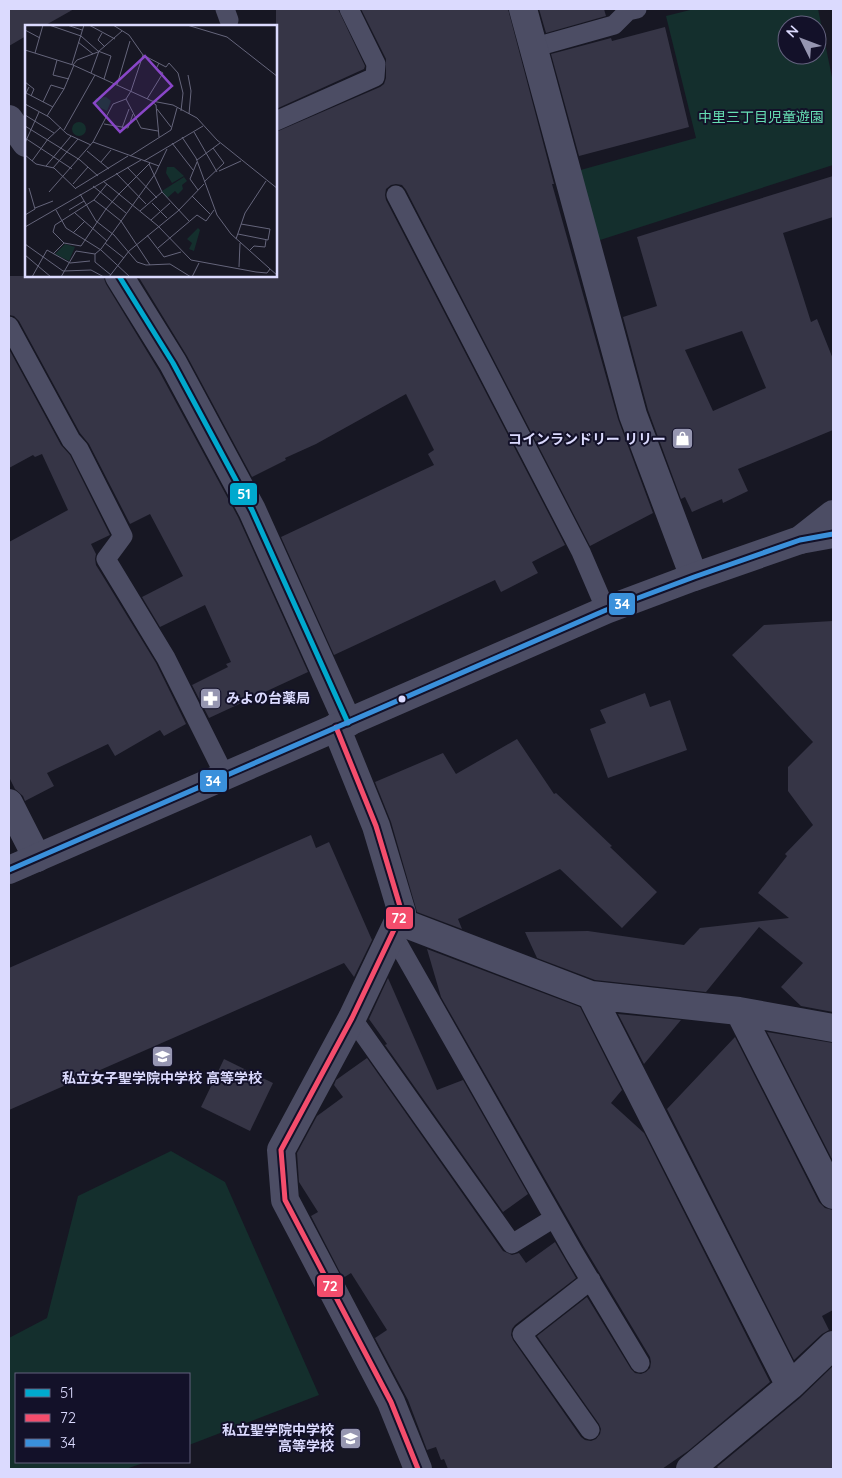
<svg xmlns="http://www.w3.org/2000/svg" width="842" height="1478" viewBox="0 0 842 1478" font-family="Quicksand,'Noto Sans JP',sans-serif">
<rect width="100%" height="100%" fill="#171723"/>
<path fill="#142f2d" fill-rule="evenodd" d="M694,9H818L833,82V165L597,241L577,171L696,138L666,16ZM787,25H817V55H787Z
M171,1151L225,1182L319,1395L189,1445V1374H16V1462H146L126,1469H9V1338L47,1318L78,1196Z"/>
<path fill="#363546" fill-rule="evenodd" d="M9,9H74L44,26H26V36L9,46Z
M276,9H338L365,66L364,69L276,109Z
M361,9H508L554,184H552L618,419L653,513L590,546L406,190L402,185L396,184L391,185L386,189L385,195L386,200L565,545L532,562L538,573L501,592L495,580L334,655L281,537L434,465L428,454L434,450L406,394L316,444L285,458L286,460L252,477L187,356L138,276H276V132L380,87L384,84L386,78V59Z
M539,9H604L606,16L546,33Z
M665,27L689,127L579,156L551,54L611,38L612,41Z
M833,176V217L783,233L811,322L817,319L833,359V430L738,469L748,491L723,503L722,499L692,512L685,497L681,499L648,410L623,317L657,306L637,237ZM742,331L766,388L713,411L685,350Z
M9,276H103L106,284L159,371L238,517L308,672L209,718L192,685L228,667L226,664L231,662L205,605L160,627L142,597L183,576L150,514L130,524L89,444L80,433L19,321L14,316L9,315Z
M9,349L61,445L70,455L110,535L91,544L96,554L95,559L96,565L156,663L186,724L164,736L160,730L115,756L108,744L47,773L54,786L25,801L23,796L15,789L9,777V542L68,510L42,454L35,457L33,455L9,468Z
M833,621V1012L801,1006L781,987L803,963L759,927L706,992L595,980L537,958L525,932L588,931L684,945L700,928L789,918L758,893L787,856L785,854L813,825L788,791V767L813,742L732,655L764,625Z
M645,693L650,707L670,700L687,750L608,778L590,729L606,723L600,710Z
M517,739L554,794L556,793L612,846L610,847L657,892L622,928L560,869L458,919L462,929L417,912L391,822L375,782L443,753L456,774Z
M311,835L316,848L329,842L372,940L354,977L344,963L9,1110V968Z
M427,949L580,1007L622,1090L611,1103L644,1133L770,1382L688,1451L662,1469H448L444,1459L441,1460L436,1447L427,1450L408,1400L375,1338L387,1330L351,1273L343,1278L311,1216L318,1212L299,1182L297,1153L317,1116L343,1097L334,1085L336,1080L367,1058L503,1251L512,1255L519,1253L526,1263L555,1242L576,1278L515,1325L512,1329L511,1335L513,1340L581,1437L585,1440L591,1441L596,1439L600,1434L601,1429L599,1424L537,1336L587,1297L631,1369L635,1373L641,1374L646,1372L650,1368L651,1362L650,1357L584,1247L441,997Z
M388,978L437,1090L463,1080L528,1194L503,1212L385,1045L387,1044L369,1019Z
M618,1014L681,1020L644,1064Z
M767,1032L833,1043V1161Z
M735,1037L819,1202L825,1208L833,1210V1310L822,1316L829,1330L822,1334L794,1360L667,1109Z
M224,1059L273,1083L250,1131L201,1107Z
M833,1366V1469H719L717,1467L800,1398Z"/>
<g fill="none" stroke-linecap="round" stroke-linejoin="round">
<path stroke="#4c4d64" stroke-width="19" d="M225,9L229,20
M532,48L614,25L628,11L637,9
M276,121L375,77L376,64L349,9
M396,195L581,552L606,610
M9,326L71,440L79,449L123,536L106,559L166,658L225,776
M392,933L574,1253L640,1363
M352,1018L512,1244L554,1218
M590,1430L522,1334L591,1280"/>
<path stroke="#4c4d64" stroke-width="28" d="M523,9L633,415L694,577
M9,119L26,143
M119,276L173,363L252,510L348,723
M800,540L833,534
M336,727L376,826L402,913L352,1018L281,1150L285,1200L391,1402L418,1469
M9,803L37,858
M398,921L591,995L739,1011L833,1028
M591,995L790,1386
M739,1011L833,1195
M690,1469L790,1386L833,1345"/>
<path stroke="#4c4d64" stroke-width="28" d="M9,870L606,610L694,577L800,540L833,514"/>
<defs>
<path id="bus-1" d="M119,276L173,363L252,510L348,723"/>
<path id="bus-2" d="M336,727L376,826L402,913L352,1018L281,1150L285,1200L391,1402L418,1469"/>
<path id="bus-3" d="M9,870L606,610L694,577L800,540L833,534"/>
</defs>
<use href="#bus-1" stroke="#131129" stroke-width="9"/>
<use href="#bus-2" stroke="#131129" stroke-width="9"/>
<use href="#bus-3" stroke="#131129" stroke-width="9"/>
<use href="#bus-1" stroke="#00a9ce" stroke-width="5"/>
<use href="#bus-2" stroke="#f44d6c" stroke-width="5"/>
<use href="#bus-3" stroke="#3a90db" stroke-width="5"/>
</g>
<defs>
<symbol id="shop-square" viewBox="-11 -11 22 22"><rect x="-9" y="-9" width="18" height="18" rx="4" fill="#9696b1" stroke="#131129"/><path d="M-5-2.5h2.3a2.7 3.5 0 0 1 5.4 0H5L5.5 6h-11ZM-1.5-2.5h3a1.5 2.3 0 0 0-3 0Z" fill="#fff"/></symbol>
<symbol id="pharmacy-square" viewBox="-11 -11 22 22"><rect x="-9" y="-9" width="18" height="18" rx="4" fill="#9696b1" stroke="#131129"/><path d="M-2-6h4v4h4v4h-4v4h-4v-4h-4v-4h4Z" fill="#fff"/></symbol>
<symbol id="school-square" viewBox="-11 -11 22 22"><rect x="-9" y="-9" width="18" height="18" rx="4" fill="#9696b1" stroke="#131129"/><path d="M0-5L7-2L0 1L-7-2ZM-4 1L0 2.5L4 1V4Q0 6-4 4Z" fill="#fff"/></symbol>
</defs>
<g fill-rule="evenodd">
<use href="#shop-square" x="670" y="426" width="25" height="25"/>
<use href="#pharmacy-square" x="198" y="686" width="25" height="25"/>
<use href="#school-square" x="150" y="1044" width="25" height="25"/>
<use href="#school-square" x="338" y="1426" width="25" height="25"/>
</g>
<circle fill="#dbdafe" stroke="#131129" stroke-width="2" cx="402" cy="699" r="4.5"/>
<g text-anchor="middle" stroke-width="4" stroke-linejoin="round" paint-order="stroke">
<g font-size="14" fill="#66deb3" stroke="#131129">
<text x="761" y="122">中里三丁目児童遊園</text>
</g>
<g font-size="14" font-weight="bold" fill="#dbdafe" stroke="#131129" text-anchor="end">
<text x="666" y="444">コインランドリー リリー</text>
<text x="226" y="703" text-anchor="start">みよの台薬局</text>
<text x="162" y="1083" text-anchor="middle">私立女子聖学院中学校 高等学校</text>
<text x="334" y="1435">私立聖学院中学校<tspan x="334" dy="16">高等学校</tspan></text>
</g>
</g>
<g transform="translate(25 25)">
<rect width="252" height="252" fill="#171723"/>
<path d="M159,152L162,156L157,160L158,164L153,169L150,166L142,173L137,166ZM173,203L175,205L169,226L164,224L167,218L162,214Z" fill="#142f2d"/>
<path d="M81,72L86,76L82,86L68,79L71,73ZM47 104a7 7 0 1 1 14 0a7 7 0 1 1-14 0ZM142,142H149L159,151L147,158L141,148ZM40,219L50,222L44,236L30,229Z" fill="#142f2d"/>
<path fill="none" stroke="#65657b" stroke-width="1" d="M24,0L56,11L73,26L86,31L79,54M42,0L57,5M64,0L90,14M88,0L104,10L118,30L106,66M162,0L202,12L253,52M0,5L15,13M77,8L73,15L80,22M53,17L68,29M0,25L48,40L127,76L148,80L172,93L192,115L253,164M10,28L18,0M118,30L141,42L144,38L153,48L158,68L156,86M32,35L28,50L44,54M47,39L59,0M48,40L52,35L73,27L97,6M66,48L74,26M163,50L166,66L164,89M0,57L9,64L6,71M92,60L105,16M4,62L1,68L28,82M101,74L116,103L133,106M122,74L138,48L131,44L134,38M18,77L26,60L39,64M127,77L131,80L134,112M0,79L24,92L42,109L66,120M132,84L146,102M0,90L29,108M22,91L39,64L49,40M79,99L103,103L108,89M0,101L55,135L73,151M97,103L104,84M39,105L70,50M169,107L192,147M157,112L171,133L192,190L206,209L253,251M0,113L47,144M68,117L134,141M0,118L14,87M147,118L168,145M62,126L84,144M0,130L11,139L29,143L51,164M105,131L146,105L152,83M172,135L195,118M7,136L23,114L36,102M119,136L178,101M76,137L86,125M172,137L165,154L173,165M124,139L137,167L164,196M21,141L46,111M102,142L132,173M28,143L53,114M194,146L216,136M91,148L121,179M78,156L133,201L166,235L231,247L242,248L245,244M179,157L199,138L188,123M48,159L63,142M68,161L101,188M51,163L103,131M24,167L68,117L88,79L101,74L106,66M55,169L71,196L89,210L112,237L121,240L145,239L166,252M167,171L185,189M69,175L82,159M127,178L142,193M10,183L28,176M31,185L41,203L76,225L105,252M44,185L59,176M115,186L137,167M50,188L82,216M0,190L10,184L4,163M126,195L145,178M0,202L116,135M48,208L60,196M213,209L243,215L245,204L216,199M122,210L139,232L156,227M211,214L220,188L241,156M80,218L99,233M0,219L38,246L66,245L79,252M133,223L172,190L181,196L189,185M225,225L229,221L240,222L241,215M28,229L39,218M70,229V237L86,250M0,230L26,252M125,240L96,196L81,184L69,175L30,200L28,207L39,218L56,221L81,184L94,169L125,138M214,242L215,218M7,252L22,225L45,238L65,236M36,252L51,226L70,229L76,224L130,149L142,124M84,252L104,226L153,186L179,159M167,252L174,238"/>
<path fill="#8946c8" fill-opacity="0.15" stroke="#8946c8" stroke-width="2.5" d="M120,31L147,61L95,107L69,78Z"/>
<rect width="252" height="252" fill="none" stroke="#dbdafe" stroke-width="2.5"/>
</g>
<g stroke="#131129" stroke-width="2">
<rect x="229" y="482" width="29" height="24" rx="5" fill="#00a9ce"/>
<rect x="608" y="592" width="28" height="24" rx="5" fill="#3a90db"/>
<rect x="199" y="769" width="29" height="24" rx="5" fill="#3a90db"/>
<rect x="385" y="906" width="29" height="24" rx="5" fill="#f44d6c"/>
<rect x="316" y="1274" width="28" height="24" rx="5" fill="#f44d6c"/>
</g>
<g font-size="14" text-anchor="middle" font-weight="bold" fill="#fff">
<text x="244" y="499">51</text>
<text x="622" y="609">34</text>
<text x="213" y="786">34</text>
<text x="399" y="923">72</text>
<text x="330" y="1291">72</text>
</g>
<rect width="842" height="1478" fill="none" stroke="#dbdafe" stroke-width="20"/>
<rect x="15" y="1373" width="175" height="90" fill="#131129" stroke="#63617e"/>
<rect x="25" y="1389" width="25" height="8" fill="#00a9ce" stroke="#63617e"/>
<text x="60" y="1398" font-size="15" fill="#dbdafe">51</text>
<rect x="25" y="1414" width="25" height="8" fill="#f44d6c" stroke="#63617e"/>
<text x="60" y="1423" font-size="15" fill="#dbdafe">72</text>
<rect x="25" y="1439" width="25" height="8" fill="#3a90db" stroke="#63617e"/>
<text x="60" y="1448" font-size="15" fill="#dbdafe">34</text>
<g transform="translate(802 40) rotate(312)"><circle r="24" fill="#131129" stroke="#63617e"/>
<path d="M0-4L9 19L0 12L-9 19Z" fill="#9696b1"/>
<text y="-8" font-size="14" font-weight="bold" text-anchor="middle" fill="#dbdafe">N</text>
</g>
</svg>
